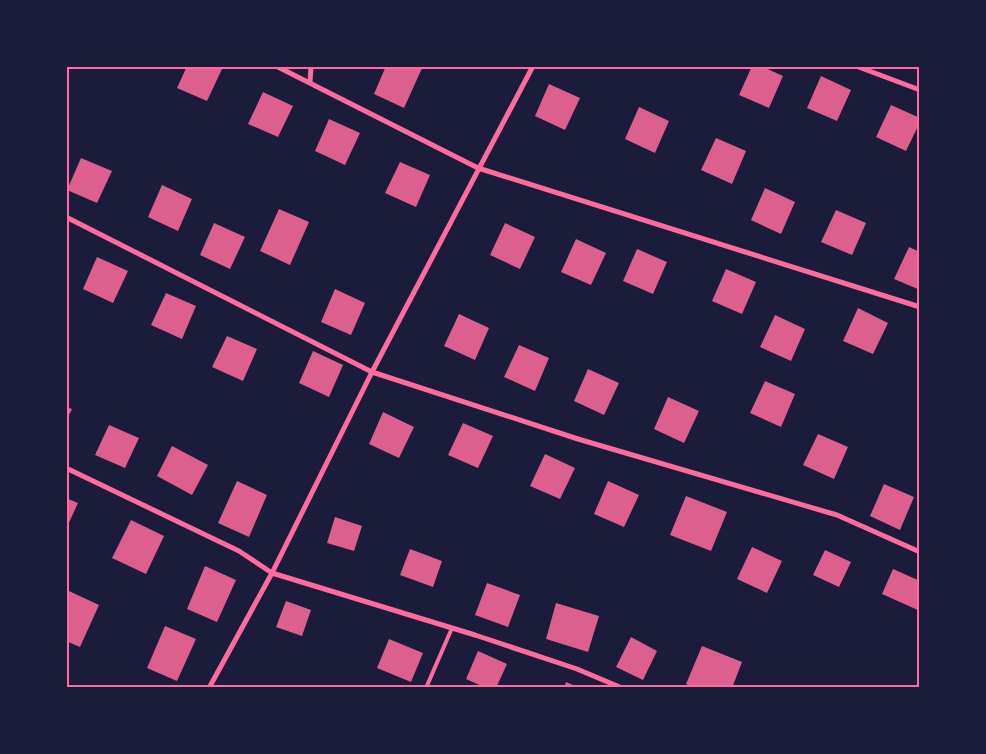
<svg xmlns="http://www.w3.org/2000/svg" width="986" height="754" font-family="'PT Sans Narrow',sans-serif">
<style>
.building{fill:#dd5f8e}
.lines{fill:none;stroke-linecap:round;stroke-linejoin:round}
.service{stroke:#ff6b9d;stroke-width:4}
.minor{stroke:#ff6b9d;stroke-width:5}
.neatline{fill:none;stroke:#ff6b9d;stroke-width:2}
</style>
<rect width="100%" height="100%" fill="#1b1b3a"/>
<!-- building -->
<path class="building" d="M 187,66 L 215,66 L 222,69 L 207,101 L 177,88 Z
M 386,66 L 423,66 L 404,108 L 374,94 Z
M 752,66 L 761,66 L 783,76 L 769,108 L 739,95 Z
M 821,76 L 851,90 L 837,121 L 807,108 Z
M 549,84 L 580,98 L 565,130 L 535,116 Z
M 263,92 L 293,106 L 278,137 L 248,124 Z
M 891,105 L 920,118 L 920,122 L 906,151 L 876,137 Z
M 639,107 L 669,121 L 655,153 L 625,139 Z
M 329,119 L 360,133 L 345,165 L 315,151 Z
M 716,138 L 746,151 L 732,184 L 701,170 Z
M 81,158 L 112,171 L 97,203 L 67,190 Z
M 400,162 L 430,175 L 416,207 L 385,193 Z
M 162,185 L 192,199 L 178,231 L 148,217 Z
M 765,188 L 795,202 L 781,234 L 751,220 Z
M 279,209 L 309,222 L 290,265 L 260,251 Z
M 836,210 L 866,223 L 852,255 L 821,242 Z
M 214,223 L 245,237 L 230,269 L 200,255 Z
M 505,223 L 535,237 L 520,269 L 490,255 Z
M 576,239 L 606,253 L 591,285 L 561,272 Z
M 909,247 L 920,252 L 920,290 L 894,279 Z
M 637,249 L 667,262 L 653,294 L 623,281 Z
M 97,257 L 128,271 L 113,303 L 83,289 Z
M 726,269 L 756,282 L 742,314 L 712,301 Z
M 335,289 L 365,303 L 351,335 L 321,322 Z
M 166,293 L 196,306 L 182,339 L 151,325 Z
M 858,308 L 888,323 L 873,354 L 843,341 Z
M 459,314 L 489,328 L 475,360 L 444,346 Z
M 775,315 L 805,329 L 791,361 L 760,347 Z
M 227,336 L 257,349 L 243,381 L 212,367 Z
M 519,345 L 549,358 L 535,391 L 504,377 Z
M 313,351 L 343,365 L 329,397 L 299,383 Z
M 588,369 L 619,383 L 604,415 L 574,401 Z
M 765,381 L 795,394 L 781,427 L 750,413 Z
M 668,397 L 699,411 L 684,443 L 654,429 Z
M 66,407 L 72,409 L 66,421 Z
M 383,412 L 414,427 L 399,458 L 369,444 Z
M 463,423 L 493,436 L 478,468 L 448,455 Z
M 109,425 L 139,438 L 125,468 L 95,455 Z
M 818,434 L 848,447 L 834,479 L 803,465 Z
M 172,446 L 208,465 L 192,495 L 157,476 Z
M 545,454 L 575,468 L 560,499 L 530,486 Z
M 237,481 L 267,495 L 249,537 L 218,523 Z
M 608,481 L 639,495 L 624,527 L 594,514 Z
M 884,484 L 914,497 L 900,530 L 870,516 Z
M 686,496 L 727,512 L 711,551 L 670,535 Z
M 66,498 L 78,503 L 66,529 Z
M 335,517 L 362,526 L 354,551 L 327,543 Z
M 131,520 L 164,536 L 146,574 L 112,558 Z
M 752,547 L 782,561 L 767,593 L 737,579 Z
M 410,549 L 442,561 L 433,587 L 400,575 Z
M 825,550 L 851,562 L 839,587 L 813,575 Z
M 205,566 L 236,580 L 217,622 L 187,609 Z
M 893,569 L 920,581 L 920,611 L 882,594 Z
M 487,583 L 520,595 L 508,627 L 475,615 Z
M 69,591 L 99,605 L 80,647 L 66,641 L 66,596 Z
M 286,601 L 311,610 L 302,636 L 276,627 Z
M 556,603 L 599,616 L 588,652 L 546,639 Z
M 165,626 L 196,639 L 177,681 L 147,668 Z
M 631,637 L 657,651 L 643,680 L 616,667 Z
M 389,639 L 423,653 L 411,682 L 377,668 Z
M 702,646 L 742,662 L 732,688 L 695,688 L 686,684 Z
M 478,651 L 507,664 L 496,688 L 486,688 L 466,679 Z
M 566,682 L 580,688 L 564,688 Z"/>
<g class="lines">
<!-- service -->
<path class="service" d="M 426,688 L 452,628"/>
<!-- minor -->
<path class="minor" d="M 276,66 L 478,168 L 920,307
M 856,66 L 920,90
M 310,83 L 311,66
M 66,217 L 372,372 L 578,439 L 837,515 L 920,552
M 66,468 L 239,551 L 272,573 L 475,635 L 577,669 L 622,688
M 209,688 L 272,573 L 372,372 L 533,66"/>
</g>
<!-- border -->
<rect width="986" height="754" fill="none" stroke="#1b1b3a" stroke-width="135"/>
<rect x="68" y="68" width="850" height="618" class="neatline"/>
</svg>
